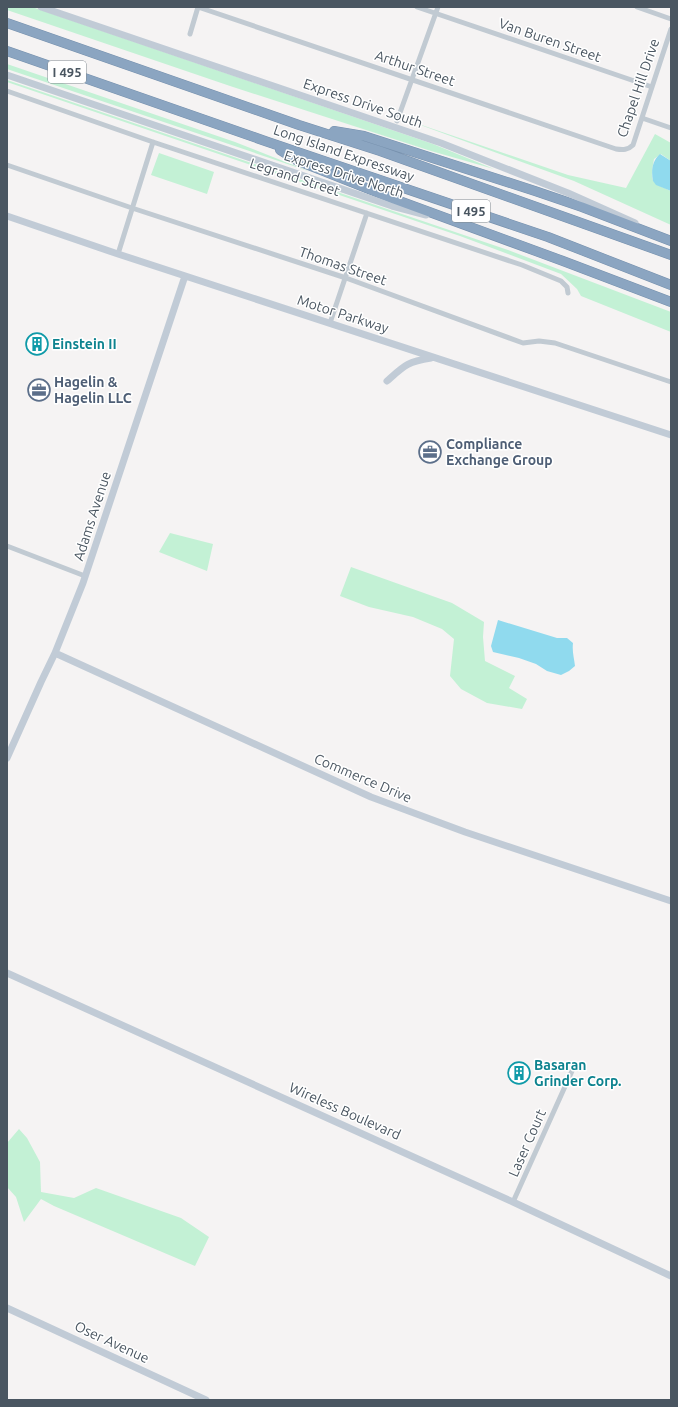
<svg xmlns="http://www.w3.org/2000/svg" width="678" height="1407" font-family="Ubuntu,sans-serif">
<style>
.green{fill:#c3f1d5}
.water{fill:#90daee}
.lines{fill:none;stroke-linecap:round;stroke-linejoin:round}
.highway-casing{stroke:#7690ad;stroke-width:10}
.street{stroke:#c1cad2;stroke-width:5}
.secondary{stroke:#c1cbd6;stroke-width:7}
.highway{stroke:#8ba5c1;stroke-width:9}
.labels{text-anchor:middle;stroke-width:3;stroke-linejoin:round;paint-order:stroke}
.shield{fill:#fff;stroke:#808990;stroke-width:1}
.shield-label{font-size:13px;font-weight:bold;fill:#4a5661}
.street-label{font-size:14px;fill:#4a5661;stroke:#fff}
.culture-label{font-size:14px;font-weight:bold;fill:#0d838f;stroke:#fff;text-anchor:start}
.service-label{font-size:14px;font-weight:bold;fill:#4e5e75;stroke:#fff;text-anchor:start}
</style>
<rect width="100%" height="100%" fill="#f5f3f3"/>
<!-- green -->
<path class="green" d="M 7,7 L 32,7 L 433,144 L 494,169 L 431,151 L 230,86 L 7,10 Z
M 7,64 L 235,142 L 311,172 L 7,69 Z
M 7,80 L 508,250 L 671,312 L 671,332 L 581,296 L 577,289 L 561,274 L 460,236 L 7,82 Z
M 404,119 L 568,175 L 626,188 L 655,134 L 671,143 L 671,161 L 661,154 L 654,159 C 650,182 650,182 671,191 L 671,225 L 574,181 Z
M 159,153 L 214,172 L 207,194 L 151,175 Z
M 170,533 L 213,544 L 207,571 L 159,552 Z
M 351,567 L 452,603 L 484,622 L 483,637 L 485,661 L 515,676 L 509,688 L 527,699 L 522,709 L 487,703 L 461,689 L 450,676 L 454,639 L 442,629 L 413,617 L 369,607 L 340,596 Z
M 19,1129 L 27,1138 L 40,1162 L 41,1192 L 74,1198 L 96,1188 L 181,1218 L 209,1237 L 195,1266 L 54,1206 L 41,1199 L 24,1222 L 16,1197 L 7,1187 L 7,1143 Z"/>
<!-- water -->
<path class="water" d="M 660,154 L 671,161 L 671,191 L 656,185 L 653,181 C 651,171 652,161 660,154 Z
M 498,620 L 557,638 L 567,638 L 573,643 C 572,652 574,657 575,666 L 569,671 L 561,675 L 547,671 L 536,664 L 519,658 L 493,652 L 491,646 Z"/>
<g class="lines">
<!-- highway casing -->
<g class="highway-casing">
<path id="highway" d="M 7,23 L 299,125 L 380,151 L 671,255
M 7,51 L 268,142 L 548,237 L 671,285
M 334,131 L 364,136 L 535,191 L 582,207 L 671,241
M 280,150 L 296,160 L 394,199 L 563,261 L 671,302"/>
</g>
<!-- street -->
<path class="street" d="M 417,7 L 652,87
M 637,7 L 671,19
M 190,34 L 198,7 L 616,149 C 623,150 628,150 633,145 L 671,29
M 7,91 L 153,142 L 522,265 L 561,281 L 567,287 L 568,293
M 642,118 L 671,128
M 397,121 L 438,7
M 7,165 L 132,208 L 346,278 L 523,343 L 539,341 L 555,343 L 671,382
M 118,254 L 153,142
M 330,323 L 367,213
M 7,546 L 85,576
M 513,1202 L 572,1071"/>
<!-- secondary -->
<path class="secondary" d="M 41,7 L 441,143 L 568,193 L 635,223
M 7,75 L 392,206 L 426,215
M 7,216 L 118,254 L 671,435
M 387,381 C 405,365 407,362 431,358
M 55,653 L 371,797 L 465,832 L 671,901
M 7,758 L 41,682 L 55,653 L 83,583 L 185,276
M 7,973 L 513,1202 L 671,1276
M 7,1308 L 206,1400"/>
<!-- highway -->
<use href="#highway" class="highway"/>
</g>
<!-- icons -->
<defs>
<g id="building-ring" transform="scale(1.15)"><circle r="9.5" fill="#fff" stroke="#0f9aa8" stroke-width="1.5"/><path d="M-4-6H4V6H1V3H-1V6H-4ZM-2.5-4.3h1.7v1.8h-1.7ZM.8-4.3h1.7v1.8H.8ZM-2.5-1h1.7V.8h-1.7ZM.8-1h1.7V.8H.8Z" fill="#0f9aa8"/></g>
<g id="office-ring" transform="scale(1.15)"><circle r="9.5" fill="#fff" stroke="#5c6f8a" stroke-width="1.5"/><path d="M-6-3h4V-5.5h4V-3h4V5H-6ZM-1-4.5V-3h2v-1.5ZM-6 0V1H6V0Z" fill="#5c6f8a"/></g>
</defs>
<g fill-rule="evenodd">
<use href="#building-ring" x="37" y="344"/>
<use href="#office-ring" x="39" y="390"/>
<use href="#office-ring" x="430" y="452"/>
<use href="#building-ring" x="519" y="1073"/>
</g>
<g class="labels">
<!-- shield labels -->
<g class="shield">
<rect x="48" y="61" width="38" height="22" rx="3"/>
<rect x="452" y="200" width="38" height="22" rx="3"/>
</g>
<g class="shield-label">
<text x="67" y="77">I 495</text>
<text x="471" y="216">I 495</text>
</g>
<!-- street labels -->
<g class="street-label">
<text transform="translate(550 40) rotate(19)" y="5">Van Buren Street</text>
<text transform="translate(415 68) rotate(19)" y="5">Arthur Street</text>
<text transform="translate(638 88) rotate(-71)" y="5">Chapel Hill Drive</text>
<text transform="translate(363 103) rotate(19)" y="5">Express Drive South</text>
<text transform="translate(344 153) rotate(19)" y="5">Long Island Expressway</text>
<text transform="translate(344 174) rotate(18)" y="5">Express Drive North</text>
<text transform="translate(295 177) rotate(18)" y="5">Legrand Street</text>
<text transform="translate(343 266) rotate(19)" y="5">Thomas Street</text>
<text transform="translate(343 314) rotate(18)" y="5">Motor Parkway</text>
<text transform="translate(92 516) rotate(-72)" y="5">Adams Avenue</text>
<text transform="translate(363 778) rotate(23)" y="5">Commerce Drive</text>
<text transform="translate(345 1111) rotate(24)" y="5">Wireless Boulevard</text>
<text transform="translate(527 1143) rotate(-66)" y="5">Laser Court</text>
<text transform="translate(112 1342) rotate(25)" y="5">Oser Avenue</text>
</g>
<!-- culture labels -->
<g class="culture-label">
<text x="52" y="349">Einstein II</text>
<text x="534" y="1070">Basaran<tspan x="534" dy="16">Grinder Corp.</tspan></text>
</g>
<!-- service labels -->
<g class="service-label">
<text x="54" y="387">Hagelin &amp;<tspan x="54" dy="16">Hagelin LLC</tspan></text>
<text x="446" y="449">Compliance<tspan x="446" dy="16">Exchange Group</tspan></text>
</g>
</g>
<!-- border -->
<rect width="678" height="1407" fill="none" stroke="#4a5661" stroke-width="16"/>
</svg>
